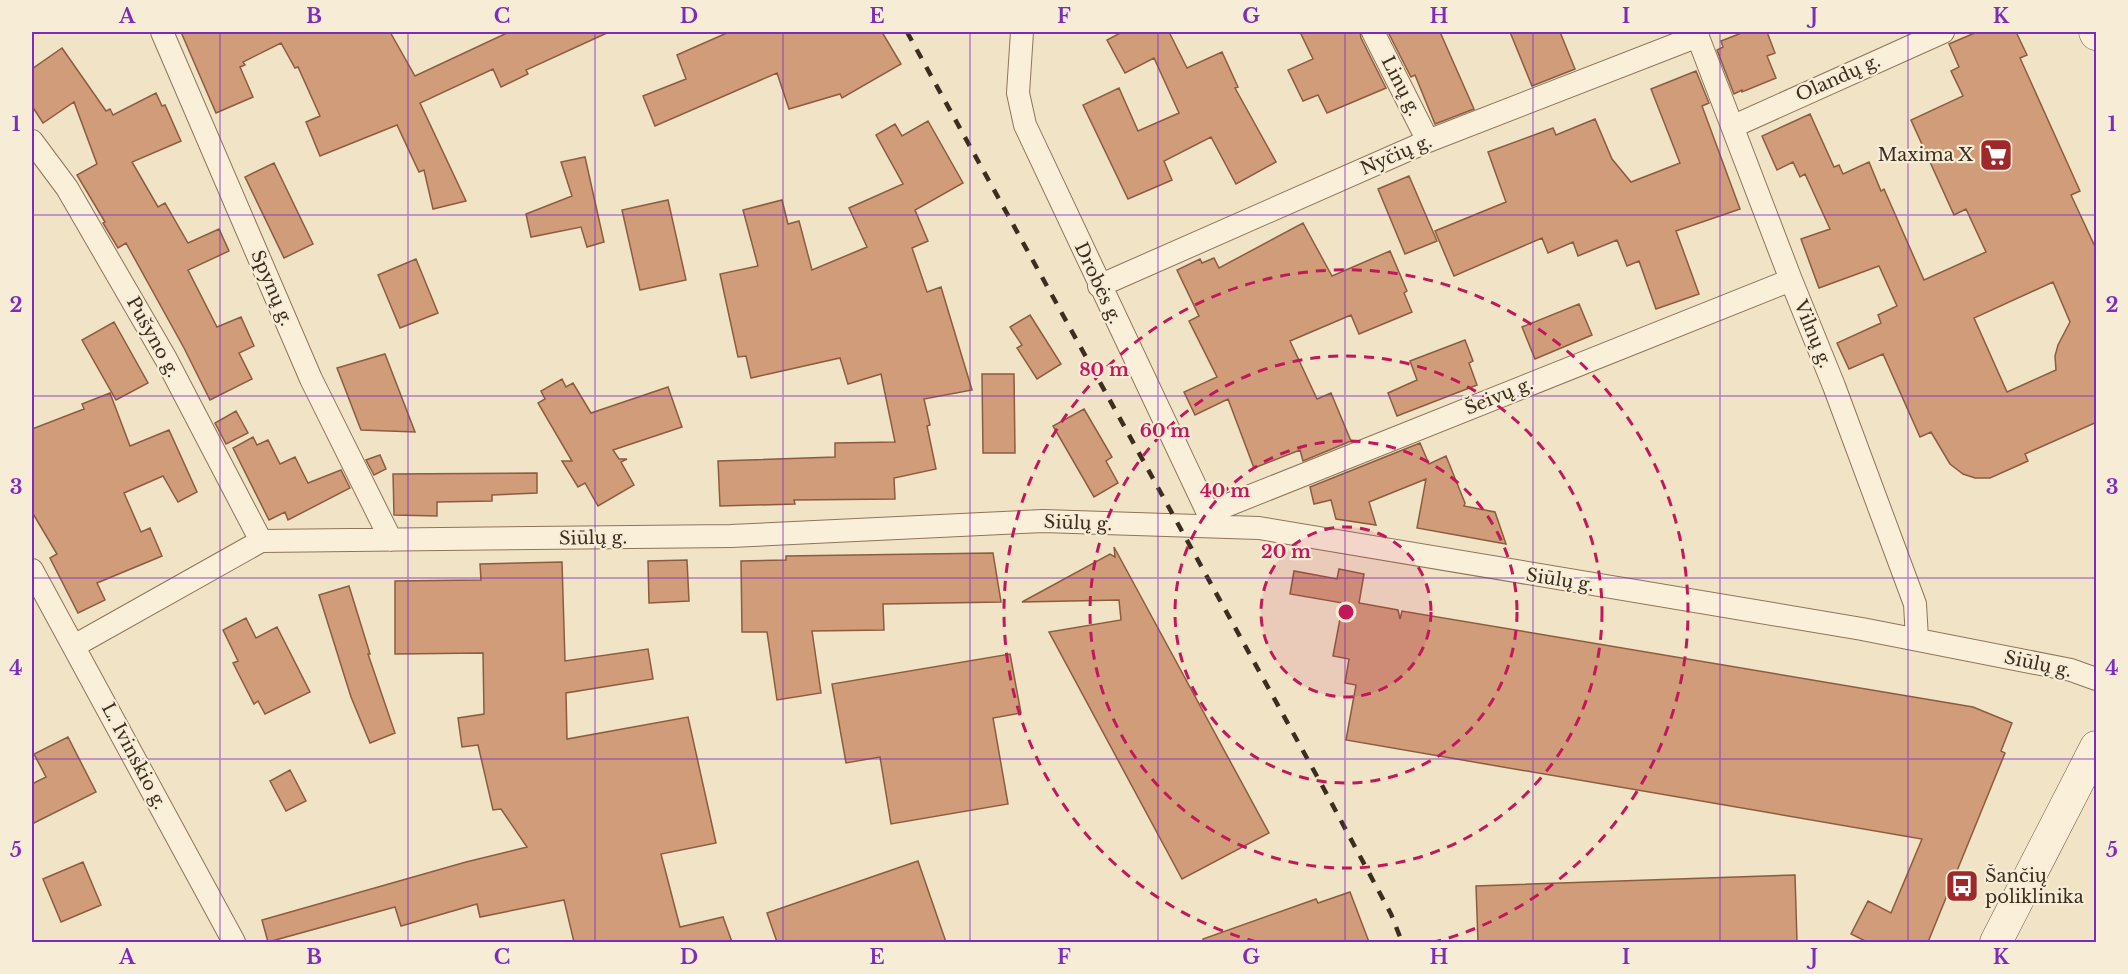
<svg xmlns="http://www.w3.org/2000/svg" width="2128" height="974" font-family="'Libre Baskerville',serif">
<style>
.building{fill:#d09c7a;stroke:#8d5c3f;stroke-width:1.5;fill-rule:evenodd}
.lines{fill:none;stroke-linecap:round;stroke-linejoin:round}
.street-casing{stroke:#8d745b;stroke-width:24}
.secondary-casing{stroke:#6f553e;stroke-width:33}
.street{stroke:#faf0da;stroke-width:22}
.secondary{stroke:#faf0da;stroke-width:32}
.rail{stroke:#3c2d1f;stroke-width:4.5;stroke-dasharray:10 10;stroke-linecap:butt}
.grid{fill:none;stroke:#7b2cbf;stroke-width:1.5;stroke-opacity:0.55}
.ring{fill:none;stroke:#c2185b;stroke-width:3;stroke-dasharray:10 8}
.labels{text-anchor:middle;stroke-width:4.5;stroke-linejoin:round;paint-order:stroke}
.street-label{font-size:18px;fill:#3c2d1f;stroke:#f7edd6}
.poi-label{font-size:18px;fill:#3c2d1f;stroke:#f7edd6;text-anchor:end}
.centre{fill:#c2185b;stroke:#f7edd6;stroke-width:3}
.ring-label{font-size:18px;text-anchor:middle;font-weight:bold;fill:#c2185b;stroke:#f7edd6;stroke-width:4.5;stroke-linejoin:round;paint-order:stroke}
.neatline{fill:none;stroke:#7b2cbf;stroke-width:2}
.grid-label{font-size:20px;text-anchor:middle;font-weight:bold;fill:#7b2cbf}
</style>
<rect width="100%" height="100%" fill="#f0e3c6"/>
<!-- building -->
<path class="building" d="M 181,32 L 390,32 L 415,76 L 509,32 L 609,32 L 526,70 L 528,74 L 501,87 L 493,69 L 420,103 L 466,201 L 433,209 L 424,170 L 419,172 L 397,125 L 320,156 L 306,122 L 320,116 L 298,67 L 295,68 L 281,43 L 243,62 L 245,65 L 240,67 L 253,97 L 216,113 Z
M 729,32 L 882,32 L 901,64 L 842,98 L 840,94 L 789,109 L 777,73 L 655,126 L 643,96 L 686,79 L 677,55 Z
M 1122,32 L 1169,32 L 1187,68 L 1222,52 L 1238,87 L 1235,88 L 1276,162 L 1236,184 L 1211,137 L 1164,161 L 1172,180 L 1128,199 L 1083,105 L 1119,88 L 1138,131 L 1179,113 L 1154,58 L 1125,73 L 1107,40 Z
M 1300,32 L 1360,32 L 1361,38 L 1386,88 L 1327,113 L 1318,95 L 1303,101 L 1288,70 L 1313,59 Z
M 1388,32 L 1440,32 L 1474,109 L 1435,124 L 1415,75 L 1411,77 Z
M 1510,32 L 1560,32 L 1575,69 L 1532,86 Z
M 1744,32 L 1767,32 L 1775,53 L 1767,56 L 1776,78 L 1742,92 L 1742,90 L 1734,94 L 1717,50 L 1723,47 L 1721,41 Z
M 1977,32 L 2016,32 L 2027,55 L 2020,58 L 2080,191 L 2071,195 L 2097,251 L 2097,422 L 2025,454 L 2028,461 L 1990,478 L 1975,478 L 1963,474 L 1950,464 L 1931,432 L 1920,437 L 1883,354 L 1849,369 L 1837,343 L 1881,323 L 1878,315 L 1897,306 L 1879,266 L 1819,288 L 1801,239 L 1830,229 L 1805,174 L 1800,177 L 1793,162 L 1777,170 L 1762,136 L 1810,114 L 1834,167 L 1839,165 L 1843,174 L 1869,162 L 1881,191 L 1884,189 L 1924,280 L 1986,252 L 1966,209 L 1954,215 L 1911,120 L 1963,96 L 1951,71 L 1959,67 L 1949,44 ZM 2053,282 L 2070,322 L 2058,345 L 2055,356 L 2056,370 L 2007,392 L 1974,318 Z
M 62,48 L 106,111 L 110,109 L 113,115 L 156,93 L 162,106 L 165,105 L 181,141 L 132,162 L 158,207 L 165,203 L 188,243 L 219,229 L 229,251 L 188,270 L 217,327 L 241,317 L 254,346 L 239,353 L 252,379 L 210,400 L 184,348 L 126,243 L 118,248 L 103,223 L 105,222 L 77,175 L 97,164 L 74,102 L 43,123 L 32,106 L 32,69 Z
M 1696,71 L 1709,103 L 1702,106 L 1740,209 L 1676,231 L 1699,294 L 1656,309 L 1639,261 L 1627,266 L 1617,240 L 1578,256 L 1573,242 L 1548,253 L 1542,238 L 1454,276 L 1435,231 L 1506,202 L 1488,152 L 1553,128 L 1556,135 L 1595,119 L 1612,159 L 1631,182 L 1680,163 L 1651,89 Z
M 928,121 L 963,183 L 915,210 L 928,241 L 912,248 L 927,292 L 941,287 L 972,390 L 924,399 L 930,425 L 927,426 L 936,469 L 894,478 L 895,499 L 794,500 L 795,504 L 720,506 L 718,461 L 835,457 L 835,443 L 895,442 L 881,374 L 848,384 L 840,358 L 751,378 L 746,356 L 738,357 L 720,274 L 758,266 L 743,210 L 782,200 L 788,224 L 799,221 L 812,270 L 867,247 L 849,208 L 903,184 L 876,135 L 895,124 L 902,136 Z
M 585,157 L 604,242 L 587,247 L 581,227 L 531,237 L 526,214 L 572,196 L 561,162 Z
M 274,163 L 313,244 L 284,258 L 245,177 Z
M 1409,176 L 1437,241 L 1405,254 L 1378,189 Z
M 668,200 L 686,280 L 640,290 L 622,210 Z
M 1303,223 L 1332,276 L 1390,251 L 1407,291 L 1404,293 L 1412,312 L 1359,334 L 1351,315 L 1290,341 L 1317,399 L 1331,393 L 1351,441 L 1303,461 L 1300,450 L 1254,468 L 1228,399 L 1195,415 L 1184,392 L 1217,377 L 1189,321 L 1199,316 L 1177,270 L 1200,259 L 1202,263 L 1214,258 L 1219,268 Z
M 416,259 L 438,313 L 400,328 L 378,275 Z
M 1579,304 L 1592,335 L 1535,359 L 1522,327 Z
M 1030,315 L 1061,364 L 1037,379 L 1017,348 L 1022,345 L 1010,327 Z
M 114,322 L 148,383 L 116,400 L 82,340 Z
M 1465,340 L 1473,361 L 1469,363 L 1477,385 L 1397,416 L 1388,393 L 1417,380 L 1410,361 Z
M 385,354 L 415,432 L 361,430 L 337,368 Z
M 982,374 L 1014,374 L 1015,453 L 983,453 Z
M 562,379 L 566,387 L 573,383 L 591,413 L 668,387 L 682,427 L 613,450 L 619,459 L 627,459 L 621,462 L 634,485 L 598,506 L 585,483 L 578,487 L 562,461 L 572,461 L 538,403 L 545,399 L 541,391 Z
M 110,393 L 130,446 L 169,430 L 197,492 L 178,502 L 163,476 L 124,493 L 141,532 L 150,528 L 162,556 L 97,583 L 105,600 L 78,613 L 50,558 L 57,554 L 32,512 L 32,429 L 84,409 L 82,404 Z
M 1084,409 L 1112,457 L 1106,461 L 1118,483 L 1094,497 L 1053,426 Z
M 236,411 L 248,433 L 226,444 L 215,423 Z
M 253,437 L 257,445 L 268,440 L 280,464 L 295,457 L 308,483 L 341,470 L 350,488 L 288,520 L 285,512 L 269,520 L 233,448 Z
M 1420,443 L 1429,464 L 1446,456 L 1465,503 L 1464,506 L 1495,512 L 1506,544 L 1417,528 L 1426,479 L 1369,502 L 1376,525 L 1336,519 L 1331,500 L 1314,504 L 1310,487 Z
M 380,455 L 386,469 L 374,475 L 366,460 Z
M 537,473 L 537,493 L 492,495 L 492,501 L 437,502 L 437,516 L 394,515 L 393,474 Z
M 1114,547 L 1269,833 L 1182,879 L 1049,632 L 1121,620 L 1119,600 L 1022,602 L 1110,554 L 1115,557 Z
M 993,553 L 1001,602 L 883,604 L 884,630 L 812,631 L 821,693 L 777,700 L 767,632 L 742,632 L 741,561 L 786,560 L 786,556 Z
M 687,560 L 689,601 L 649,603 L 648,561 Z
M 562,562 L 565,661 L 648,649 L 653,679 L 566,693 L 567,739 L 688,717 L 716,843 L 661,854 L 680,927 L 723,917 L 732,942 L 574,942 L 564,900 L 480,917 L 477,904 L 401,926 L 395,907 L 268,942 L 262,920 L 466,862 L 527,847 L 501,809 L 493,810 L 478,745 L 462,747 L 458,718 L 484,714 L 483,653 L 395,654 L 395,581 L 481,580 L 480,564 Z
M 1339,569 L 1364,574 L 1359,603 L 1398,610 L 1400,619 L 1402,611 L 1973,707 L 2012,723 L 2001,751 L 2005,753 L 1928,942 L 1867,942 L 1851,934 L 1868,901 L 1891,913 L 1922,839 L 1346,740 L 1356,685 L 1345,683 L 1349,659 L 1333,656 L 1343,603 L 1290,594 L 1294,571 L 1337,579 Z
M 349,586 L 370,654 L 368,654 L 395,733 L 370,743 L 351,697 L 319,595 Z
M 246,618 L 256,638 L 277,627 L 310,692 L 265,714 L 258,701 L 254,704 L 233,663 L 238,661 L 223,630 Z
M 1010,654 L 1021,713 L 993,718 L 1008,804 L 891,824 L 880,757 L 846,763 L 832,684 Z
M 68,737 L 96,792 L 32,824 L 32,784 L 46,777 L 34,754 Z
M 290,770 L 306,801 L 286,811 L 270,781 Z
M 918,861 L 946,942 L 777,942 L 767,913 Z
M 83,862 L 101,905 L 61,922 L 43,879 Z
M 1795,875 L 1797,942 L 1478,942 L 1476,886 Z
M 1350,892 L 1369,942 L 1203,942 L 1203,939 L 1316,899 L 1318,903 Z"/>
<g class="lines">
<!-- street casing -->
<g class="street-casing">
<path id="street" d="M 162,32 L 311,379 L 391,540
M 1022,32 L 1018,93 L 1025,125 L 1208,513 L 1206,526
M 1373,32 L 1428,141
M 1696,32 L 1791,280 L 1834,386 L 1915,604 L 1917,639
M 1734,126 L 1943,32
M 32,141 L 67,188 L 166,359 L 261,541
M 1099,286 L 1428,141 L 1698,36
M 1208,513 L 1791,280
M 32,570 L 234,942
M 74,646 L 261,541 L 731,536 L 1043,521 L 1259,528 L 1862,629 L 2071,670 L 2096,679"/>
</g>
<!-- secondary casing -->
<g class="secondary-casing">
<path id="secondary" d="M 2095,32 L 2096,34
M 1996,942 L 2096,747"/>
</g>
<!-- street -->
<use href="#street" class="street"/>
<!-- secondary -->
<use href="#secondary" class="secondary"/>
<!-- rail -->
<path class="rail" d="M 907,32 L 1324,789 L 1391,914 L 1402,942"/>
</g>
<!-- grid -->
<path class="grid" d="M 220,32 L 220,942M 408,32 L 408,942M 595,32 L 595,942M 783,32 L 783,942M 970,32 L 970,942M 1158,32 L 1158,942M 1345,32 L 1345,942M 1533,32 L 1533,942M 1720,32 L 1720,942M 1908,32 L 1908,942M 32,215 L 2096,215M 32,396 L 2096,396M 32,578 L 2096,578M 32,759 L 2096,759"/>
<!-- distance rings -->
<circle cx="1346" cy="612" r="85" fill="#c2185b" fill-opacity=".12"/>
<g class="ring">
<circle cx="1346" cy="612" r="85"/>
<circle cx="1346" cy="612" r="171"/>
<circle cx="1346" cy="612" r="256"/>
<path d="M1257 942A342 342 0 1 1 1435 942"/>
</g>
<!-- icons -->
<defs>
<g id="supermarket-square" transform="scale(1.725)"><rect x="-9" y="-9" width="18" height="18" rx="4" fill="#9f282b" stroke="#f7edd6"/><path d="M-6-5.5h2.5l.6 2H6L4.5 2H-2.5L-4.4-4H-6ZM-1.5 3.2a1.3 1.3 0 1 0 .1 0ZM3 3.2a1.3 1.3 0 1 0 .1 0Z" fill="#fff"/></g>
<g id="bus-square" transform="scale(1.725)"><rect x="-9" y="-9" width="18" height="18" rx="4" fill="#9f282b" stroke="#f7edd6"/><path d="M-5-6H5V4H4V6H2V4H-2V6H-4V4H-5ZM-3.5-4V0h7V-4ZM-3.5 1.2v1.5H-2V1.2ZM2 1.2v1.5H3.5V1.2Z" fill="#fff"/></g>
</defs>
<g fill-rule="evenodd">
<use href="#supermarket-square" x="1996" y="155"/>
<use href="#bus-square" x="1962" y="886"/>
</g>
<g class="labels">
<!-- street labels -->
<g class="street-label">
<text transform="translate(1838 78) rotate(-24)" y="6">Olandų g.</text>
<text transform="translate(1401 86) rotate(63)" y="6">Linų g.</text>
<text transform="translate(1396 155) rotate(-23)" y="6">Nyčių g.</text>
<text transform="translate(1098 283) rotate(65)" y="6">Drobės g.</text>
<text transform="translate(272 288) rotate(67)" y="6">Spynų g.</text>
<text transform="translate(1813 334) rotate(68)" y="6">Vilnų g.</text>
<text transform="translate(153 337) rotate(61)" y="6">Pušyno g.</text>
<text transform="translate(1499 396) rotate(-22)" y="6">Šeivų g.</text>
<text transform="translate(1078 523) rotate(2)" y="6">Siūlų g.</text>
<text transform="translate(593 538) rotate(-1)" y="6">Siūlų g.</text>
<text transform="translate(1560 580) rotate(9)" y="6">Siūlų g.</text>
<text transform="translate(2038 664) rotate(12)" y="6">Siūlų g.</text>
<text transform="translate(134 756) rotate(62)" y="6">L. Ivinskio g.</text>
</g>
<!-- poi labels -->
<g class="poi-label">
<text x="1973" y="161">Maxima X</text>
<text x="1985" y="882" text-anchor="start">Šančių<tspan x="1985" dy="21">poliklinika</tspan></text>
</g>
</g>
<circle cx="1346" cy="612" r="9" class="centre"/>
<g class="ring-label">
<text x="1104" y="376">80 m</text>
<text x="1165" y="437">60 m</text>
<text x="1225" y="497">40 m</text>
<text x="1286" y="558">20 m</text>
</g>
<!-- border -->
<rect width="2128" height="974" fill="none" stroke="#f7edd6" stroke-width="66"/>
<rect x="33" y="33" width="2062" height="908" class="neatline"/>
<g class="grid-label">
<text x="127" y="23">A</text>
<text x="314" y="23">B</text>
<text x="502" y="23">C</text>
<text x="689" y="23">D</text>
<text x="877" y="23">E</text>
<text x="1064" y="23">F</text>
<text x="1251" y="23">G</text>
<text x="1439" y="23">H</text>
<text x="1626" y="23">I</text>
<text x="1814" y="23">J</text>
<text x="2001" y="23">K</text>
<text x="16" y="131">1</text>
<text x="2112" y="131">1</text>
<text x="16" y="312">2</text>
<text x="2112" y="312">2</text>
<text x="16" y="494">3</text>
<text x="2112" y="494">3</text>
<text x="16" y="675">4</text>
<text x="2112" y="675">4</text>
<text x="16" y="857">5</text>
<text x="2112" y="857">5</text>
<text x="127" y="964">A</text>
<text x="314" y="964">B</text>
<text x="502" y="964">C</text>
<text x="689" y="964">D</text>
<text x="877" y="964">E</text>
<text x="1064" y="964">F</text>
<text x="1251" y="964">G</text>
<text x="1439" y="964">H</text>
<text x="1626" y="964">I</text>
<text x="1814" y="964">J</text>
<text x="2001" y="964">K</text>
</g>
</svg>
